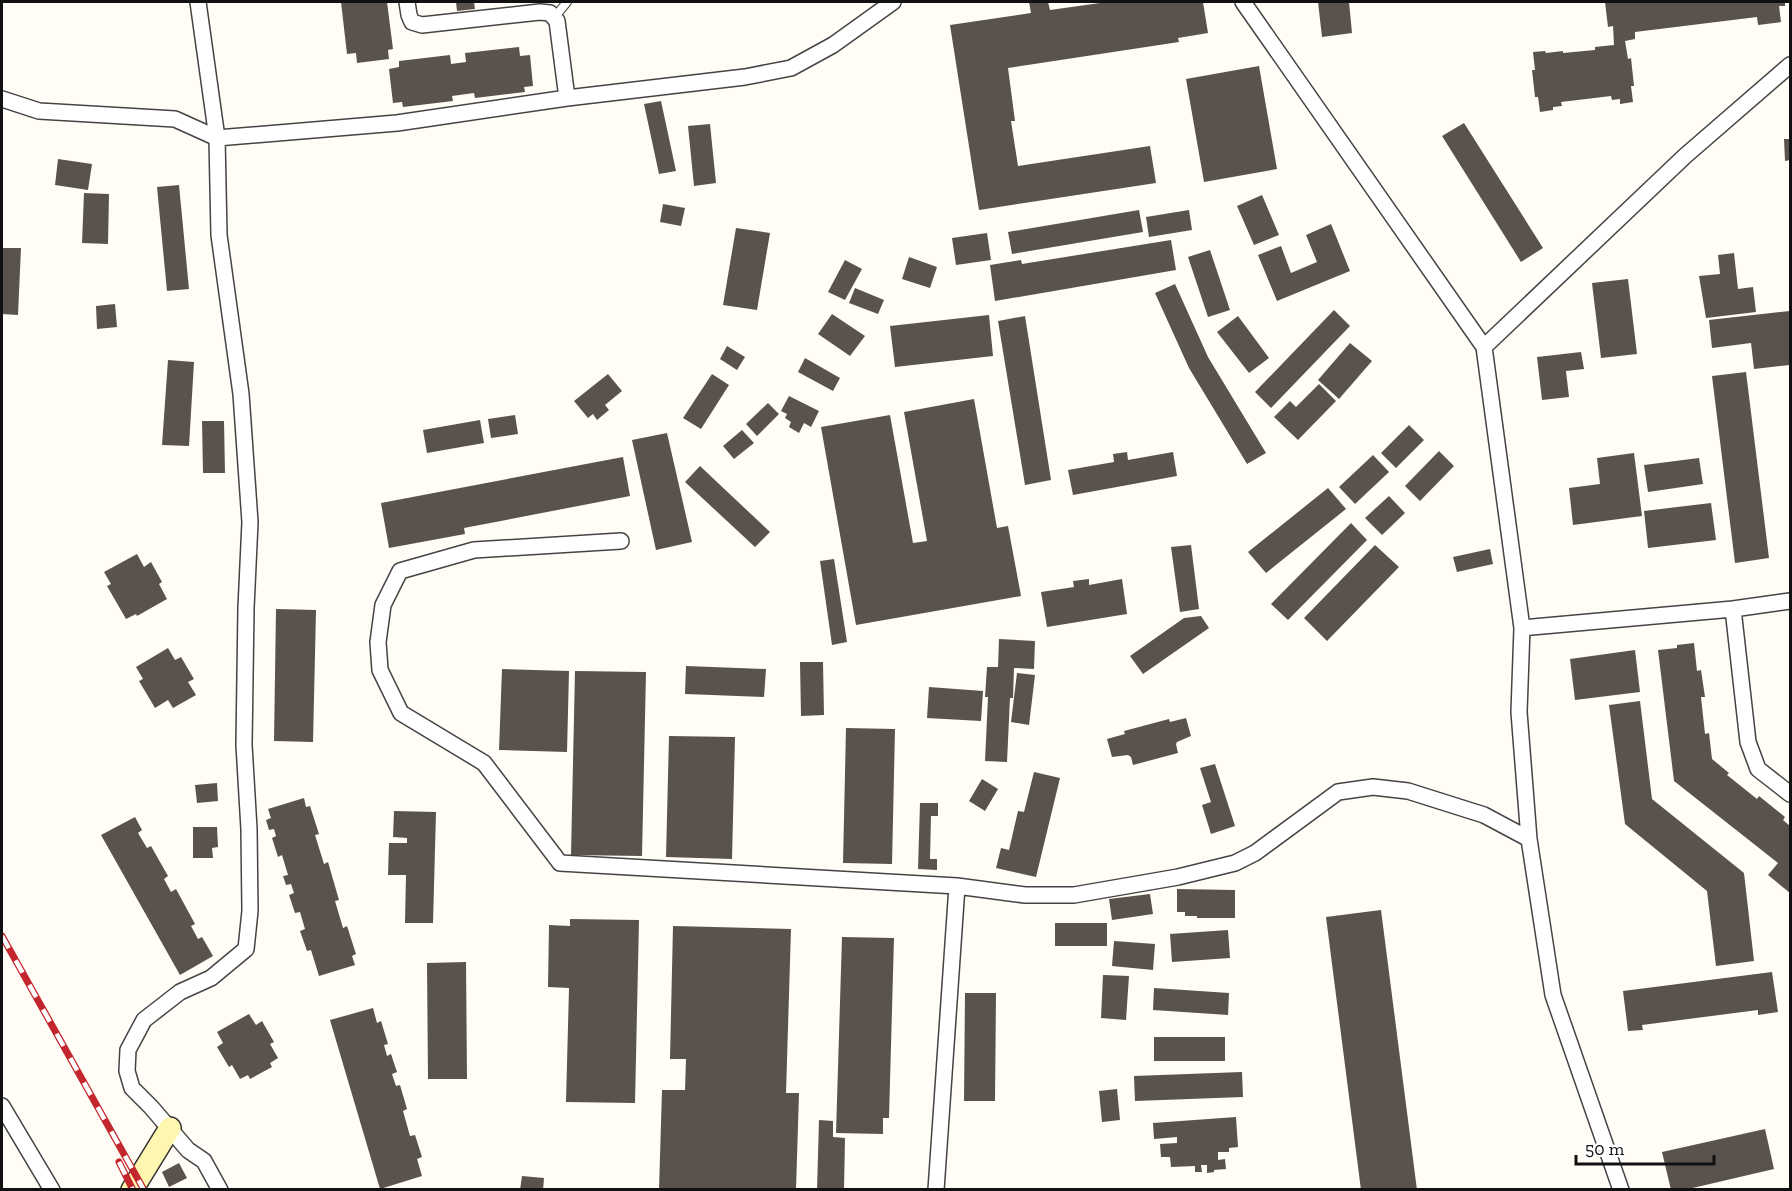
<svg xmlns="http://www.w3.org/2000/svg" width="1792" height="1191" font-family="'Zilla Slab',serif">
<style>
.building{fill:#5a524d}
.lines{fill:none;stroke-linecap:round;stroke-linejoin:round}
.lane-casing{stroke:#444;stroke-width:10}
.street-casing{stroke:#444;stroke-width:18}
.secondary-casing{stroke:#333;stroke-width:24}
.lane{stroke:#fff;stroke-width:8}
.street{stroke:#fff;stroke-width:15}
.secondary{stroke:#fff6b0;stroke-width:21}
.rail-casing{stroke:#c4262e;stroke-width:7}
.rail{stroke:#fff;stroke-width:4.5;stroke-dasharray:14;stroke-linecap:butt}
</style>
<rect width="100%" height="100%" fill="#fffdf5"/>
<!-- building -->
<path class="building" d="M 341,2 L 387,2 L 393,49 L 388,50 L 389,59 L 357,63 L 356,53 L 347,54 Z
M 456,2 L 474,2 L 475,9 L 457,11 Z
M 1029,2 L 1048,2 L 1050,10 L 1107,2 L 1203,2 L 1208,33 L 1178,38 L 1179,42 L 1008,68 L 1015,121 L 1011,121 L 1018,166 L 1150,146 L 1156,183 L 979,210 L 950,25 L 1031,13 Z
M 1318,2 L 1349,2 L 1352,33 L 1322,37 Z
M 1605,2 L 1785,2 L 1785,6 L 1779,6 L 1781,22 L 1758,25 L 1757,17 L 1635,32 L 1635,39 L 1625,41 L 1628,59 L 1631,58 L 1634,86 L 1631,86 L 1633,102 L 1620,104 L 1620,99 L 1612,100 L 1611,96 L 1561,102 L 1562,106 L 1553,107 L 1553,110 L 1540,112 L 1538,97 L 1535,97 L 1532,70 L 1535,70 L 1533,52 L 1545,51 L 1546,53 L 1563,51 L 1563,53 L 1595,50 L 1595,47 L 1614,45 L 1613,26 L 1608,27 Z
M 519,47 L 520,56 L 530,55 L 533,86 L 524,87 L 525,92 L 475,98 L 474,93 L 452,96 L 453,101 L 403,107 L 402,102 L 393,103 L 389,69 L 399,67 L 399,61 L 450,55 L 451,64 L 466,62 L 465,53 Z
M 1259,66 L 1277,169 L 1204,182 L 1186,79 Z
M 661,101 L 676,171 L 659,174 L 644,104 Z
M 1464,123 L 1543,248 L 1521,262 L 1442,136 Z
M 710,124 L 716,183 L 694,186 L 688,126 Z
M 1784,139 L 1790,139 L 1790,160 L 1785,161 Z
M 58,159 L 92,164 L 88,190 L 55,185 Z
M 179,185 L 189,289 L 167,291 L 157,187 Z
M 84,193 L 109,194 L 108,244 L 82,243 Z
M 1262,195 L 1279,235 L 1254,245 L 1237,206 Z
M 663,204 L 685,208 L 681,226 L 660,222 Z
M 1139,210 L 1143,232 L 1012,254 L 1008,232 Z
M 1189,210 L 1192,230 L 1149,237 L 1146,217 Z
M 1331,224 L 1350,271 L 1277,301 L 1258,255 L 1281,246 L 1291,273 L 1317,262 L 1306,235 Z
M 736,228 L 770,233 L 757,310 L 723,305 Z
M 987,233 L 991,260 L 956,265 L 952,238 Z
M 1171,240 L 1176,270 L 995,301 L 990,265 L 1021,260 L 1022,264 Z
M 2,248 L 21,248 L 18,315 L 2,314 Z
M 1210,250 L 1230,310 L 1208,317 L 1188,257 Z
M 1734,253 L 1738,289 L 1753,287 L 1756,312 L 1706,318 L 1699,276 L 1720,274 L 1718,255 Z
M 909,257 L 937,267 L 930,288 L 902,279 Z
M 845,260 L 862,269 L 845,300 L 828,292 Z
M 1628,279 L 1637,354 L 1601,358 L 1592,283 Z
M 1175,284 L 1208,357 L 1266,453 L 1247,464 L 1189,368 L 1155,293 Z
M 855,288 L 884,300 L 878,314 L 849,303 Z
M 115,304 L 117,327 L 97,329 L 96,306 Z
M 1334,310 L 1350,326 L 1271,408 L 1255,392 Z
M 1790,311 L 1790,365 L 1754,369 L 1751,343 L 1712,348 L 1709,320 Z
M 832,314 L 865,336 L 850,356 L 818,334 Z
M 989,315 L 993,356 L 895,367 L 890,326 Z
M 1025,316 L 1051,480 L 1025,485 L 998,321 Z
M 1238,316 L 1269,358 L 1249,373 L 1217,332 Z
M 1350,343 L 1372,361 L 1339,399 L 1318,380 Z
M 727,346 L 745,357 L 737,370 L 720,359 Z
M 1581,352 L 1584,369 L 1566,371 L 1569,397 L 1542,400 L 1537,357 Z
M 805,358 L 840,378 L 833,391 L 798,372 Z
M 168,360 L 194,362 L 189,446 L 162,445 Z
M 1746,372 L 1769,558 L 1735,563 L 1712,376 Z
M 608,374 L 622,391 L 605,405 L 609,410 L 597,420 L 593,414 L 588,418 L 574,401 Z
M 712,374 L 729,385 L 701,429 L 683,418 Z
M 1319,384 L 1336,401 L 1298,440 L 1274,417 L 1290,401 L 1296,407 Z
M 789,396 L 819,411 L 811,427 L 804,423 L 799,433 L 789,427 L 791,422 L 785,418 L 787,414 L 781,411 Z
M 974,399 L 997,528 L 1008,526 L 1021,596 L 856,625 L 821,427 L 890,415 L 913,543 L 927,541 L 904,412 Z
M 768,403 L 779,414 L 757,436 L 746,424 Z
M 515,415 L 518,434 L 491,438 L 488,419 Z
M 480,420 L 484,443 L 427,453 L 423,430 Z
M 202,421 L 224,421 L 225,473 L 203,473 Z
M 1409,425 L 1424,440 L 1396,468 L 1381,453 Z
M 742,430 L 754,443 L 734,459 L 723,446 Z
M 667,433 L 692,542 L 656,550 L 632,440 Z
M 1439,451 L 1454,466 L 1420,501 L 1405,486 Z
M 1127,452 L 1128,460 L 1173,452 L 1177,476 L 1073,495 L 1068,470 L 1114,462 L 1113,454 Z
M 1634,453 L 1642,516 L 1573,525 L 1569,488 L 1600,484 L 1597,458 Z
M 1373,455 L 1389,472 L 1355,504 L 1339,487 Z
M 623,457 L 630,496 L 464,528 L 465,534 L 389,548 L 381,503 Z
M 1699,458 L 1703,484 L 1648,492 L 1644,465 Z
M 700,466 L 770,532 L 755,547 L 685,482 Z
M 1328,488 L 1346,509 L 1266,573 L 1248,552 Z
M 1389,496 L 1405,513 L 1382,535 L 1365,518 Z
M 1711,503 L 1716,540 L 1648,548 L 1644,511 Z
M 1351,523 L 1367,540 L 1288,620 L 1271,604 Z
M 1191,545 L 1199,609 L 1180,612 L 1171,547 Z
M 1375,545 L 1399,567 L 1327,641 L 1304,618 Z
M 1490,549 L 1493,564 L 1457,572 L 1453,557 Z
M 137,554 L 144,567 L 151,562 L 162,582 L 159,584 L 167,599 L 137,616 L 136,614 L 126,619 L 107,586 L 111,584 L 104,572 Z
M 834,559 L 847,642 L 832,645 L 820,561 Z
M 1089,579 L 1089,585 L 1122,579 L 1127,614 L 1047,627 L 1041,592 L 1074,587 L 1073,581 Z
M 276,609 L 316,610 L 313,742 L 274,741 Z
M 1201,616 L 1209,628 L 1143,674 L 1130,656 L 1184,618 Z
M 999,639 L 1035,641 L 1034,669 L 1014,668 L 1013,698 L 1010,698 L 1007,762 L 985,761 L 988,697 L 985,697 L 987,667 L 998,667 Z
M 1694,643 L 1697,671 L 1701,670 L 1705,697 L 1701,697 L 1705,734 L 1709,733 L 1712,759 L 1729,773 L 1727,775 L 1757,799 L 1759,796 L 1785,817 L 1783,820 L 1790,826 L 1790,893 L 1768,875 L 1778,863 L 1674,781 L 1658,650 L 1677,648 L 1677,645 Z
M 168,648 L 175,660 L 181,657 L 194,679 L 188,682 L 196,695 L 173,708 L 168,700 L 155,708 L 139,681 L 143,679 L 136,667 Z
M 1635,650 L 1640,692 L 1575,700 L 1570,659 Z
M 800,662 L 823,662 L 824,715 L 801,716 Z
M 686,666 L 766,669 L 764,697 L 685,694 Z
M 502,669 L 569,671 L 567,752 L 499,750 Z
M 575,671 L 646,672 L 642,856 L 571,855 Z
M 1017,673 L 1035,675 L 1029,725 L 1011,722 Z
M 929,687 L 983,691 L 981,721 L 927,718 Z
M 1640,701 L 1652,799 L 1744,873 L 1754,961 L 1716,966 L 1707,891 L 1625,824 L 1609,705 Z
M 1186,718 L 1191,736 L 1177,742 L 1176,744 L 1178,753 L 1133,765 L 1131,757 L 1128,755 L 1112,757 L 1107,739 L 1125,734 L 1124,731 L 1169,719 L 1170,722 Z
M 846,728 L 895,729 L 892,864 L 843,863 Z
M 669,736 L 735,737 L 732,859 L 666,857 Z
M 1215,764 L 1235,826 L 1211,834 L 1202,805 L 1211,802 L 1200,768 Z
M 1034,772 L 1060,778 L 1036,877 L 996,868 L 1001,848 L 1009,850 L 1018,811 L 1024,812 Z
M 982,779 L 998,789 L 985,811 L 969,801 Z
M 217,783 L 218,801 L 197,803 L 195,785 Z
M 304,798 L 306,807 L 310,806 L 319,834 L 315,835 L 324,864 L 328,862 L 339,900 L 335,901 L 343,928 L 347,926 L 356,954 L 352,956 L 355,965 L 319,976 L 311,950 L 307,951 L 300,931 L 305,929 L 300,912 L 295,913 L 289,895 L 294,893 L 291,884 L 286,885 L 283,876 L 288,875 L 282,855 L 278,857 L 272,838 L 276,836 L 274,829 L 269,830 L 266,820 L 271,818 L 268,809 Z
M 920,803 L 938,803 L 938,816 L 931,816 L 930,859 L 937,859 L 937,870 L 918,869 Z
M 394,811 L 436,812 L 433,923 L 405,923 L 406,875 L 388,875 L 389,843 L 407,843 L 407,838 L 393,837 Z
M 135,817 L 142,830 L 138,833 L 147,848 L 151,846 L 168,876 L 164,879 L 171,892 L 176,889 L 195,924 L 191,926 L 198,939 L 202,937 L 213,956 L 180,975 L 101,835 Z
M 193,827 L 217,827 L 218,847 L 212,848 L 213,858 L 193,858 Z
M 1177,889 L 1235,890 L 1235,918 L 1197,918 L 1197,916 L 1185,916 L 1185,912 L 1177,912 Z
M 1150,894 L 1153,914 L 1112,920 L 1109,899 Z
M 1381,910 L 1417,1190 L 1361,1190 L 1326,917 Z
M 570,919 L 639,920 L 635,1103 L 566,1102 L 569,988 L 548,987 L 549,925 L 570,926 Z
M 1055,923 L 1107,923 L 1107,946 L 1055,946 Z
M 673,926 L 791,929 L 786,1093 L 799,1093 L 796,1190 L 659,1190 L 662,1090 L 685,1090 L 686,1059 L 670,1059 Z
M 1228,930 L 1230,958 L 1172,962 L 1170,934 Z
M 842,937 L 894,938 L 889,1118 L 883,1118 L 883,1134 L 836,1133 Z
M 1114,941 L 1155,944 L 1153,970 L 1112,966 Z
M 466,962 L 467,1079 L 428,1079 L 427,963 Z
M 1772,972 L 1778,1012 L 1758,1015 L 1758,1010 L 1642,1025 L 1643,1030 L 1628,1031 L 1623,991 Z
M 1103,975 L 1129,976 L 1126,1020 L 1101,1018 Z
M 1154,988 L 1229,993 L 1228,1015 L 1153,1010 Z
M 965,993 L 996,993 L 995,1101 L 964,1101 Z
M 373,1008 L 377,1023 L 381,1021 L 388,1044 L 384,1045 L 387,1056 L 391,1054 L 397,1072 L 392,1074 L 396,1086 L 400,1085 L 407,1109 L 403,1111 L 410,1136 L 415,1135 L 422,1157 L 417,1159 L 422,1176 L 380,1189 L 330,1020 Z
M 249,1014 L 256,1025 L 262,1021 L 274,1042 L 270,1044 L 278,1058 L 270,1063 L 272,1067 L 250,1079 L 248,1075 L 240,1079 L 232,1065 L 229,1067 L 217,1047 L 223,1043 L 217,1032 Z
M 1154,1037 L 1225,1037 L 1225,1061 L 1154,1061 Z
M 1242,1072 L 1243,1097 L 1135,1101 L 1134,1076 Z
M 1117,1089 L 1120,1120 L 1102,1122 L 1099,1091 Z
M 1236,1117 L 1238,1147 L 1229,1148 L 1229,1152 L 1218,1152 L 1218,1160 L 1225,1159 L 1226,1169 L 1214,1170 L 1214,1172 L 1207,1173 L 1207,1165 L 1201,1165 L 1202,1172 L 1195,1172 L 1195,1166 L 1171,1167 L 1170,1157 L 1161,1157 L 1160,1144 L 1177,1143 L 1177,1137 L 1154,1139 L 1153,1123 Z
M 819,1120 L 833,1121 L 833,1137 L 845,1138 L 844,1190 L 817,1190 Z
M 1765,1129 L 1774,1169 L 1684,1190 L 1671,1190 L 1662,1152 Z
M 179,1163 L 187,1178 L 169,1187 L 162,1172 Z
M 522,1176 L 544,1178 L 543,1190 L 520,1190 Z"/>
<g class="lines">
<!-- lane casing -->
<g class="lane-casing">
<path id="lane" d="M 554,18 L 567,2"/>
</g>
<!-- street casing -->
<g class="street-casing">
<path id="street" d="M 198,2 L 217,138 L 219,235 L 241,394 L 250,522 L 246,608 L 244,745 L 249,829 L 250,911 L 246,949 L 211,978 L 180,992 L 144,1020 L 128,1050 L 127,1071 L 132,1088 L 151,1107 L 188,1150 L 204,1161 L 220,1190
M 407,2 L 409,15 L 412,22 L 422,25 L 540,12 L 550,13 L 557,21 L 567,98
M 1243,2 L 1484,347 L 1522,628 L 1519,712 L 1529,839 L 1553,995 L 1621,1190
M 2,99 L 39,111 L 175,119 L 217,138 L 397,123 L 567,98 L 745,77 L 791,68 L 833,45 L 893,2
M 1484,347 L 1685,156 L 1790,65
M 621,541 L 474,550 L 400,571 L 383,605 L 378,642 L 380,670 L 401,713 L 484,763 L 560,863 L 957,886 L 936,1190
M 1733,609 L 1790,601
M 1522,628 L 1733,609 L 1748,742 L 1758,769 L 1790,794
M 957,886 L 1025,895 L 1074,895 L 1178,877 L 1235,863 L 1255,853 L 1338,792 L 1373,787 L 1408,791 L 1484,815 L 1529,839
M 2,1106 L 52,1190"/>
</g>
<!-- secondary casing -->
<g class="secondary-casing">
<path id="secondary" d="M 132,1190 L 170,1128"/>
</g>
<!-- lane -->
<use href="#lane" class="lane"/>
<!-- street -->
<use href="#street" class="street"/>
<!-- secondary -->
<use href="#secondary" class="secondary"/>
<!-- rail casing -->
<g class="rail-casing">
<path id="rail" d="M 2,936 L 144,1190
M 119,1162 L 133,1190"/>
</g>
<!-- rail -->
<use href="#rail" class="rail"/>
</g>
<!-- border -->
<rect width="1792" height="1191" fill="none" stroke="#111111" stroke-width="6"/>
<!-- scale -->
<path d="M1576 1155v9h138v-9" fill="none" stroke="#111111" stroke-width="3"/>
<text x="1585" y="1155" font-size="18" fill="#111111" stroke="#ffffff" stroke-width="4.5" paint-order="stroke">50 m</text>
</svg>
